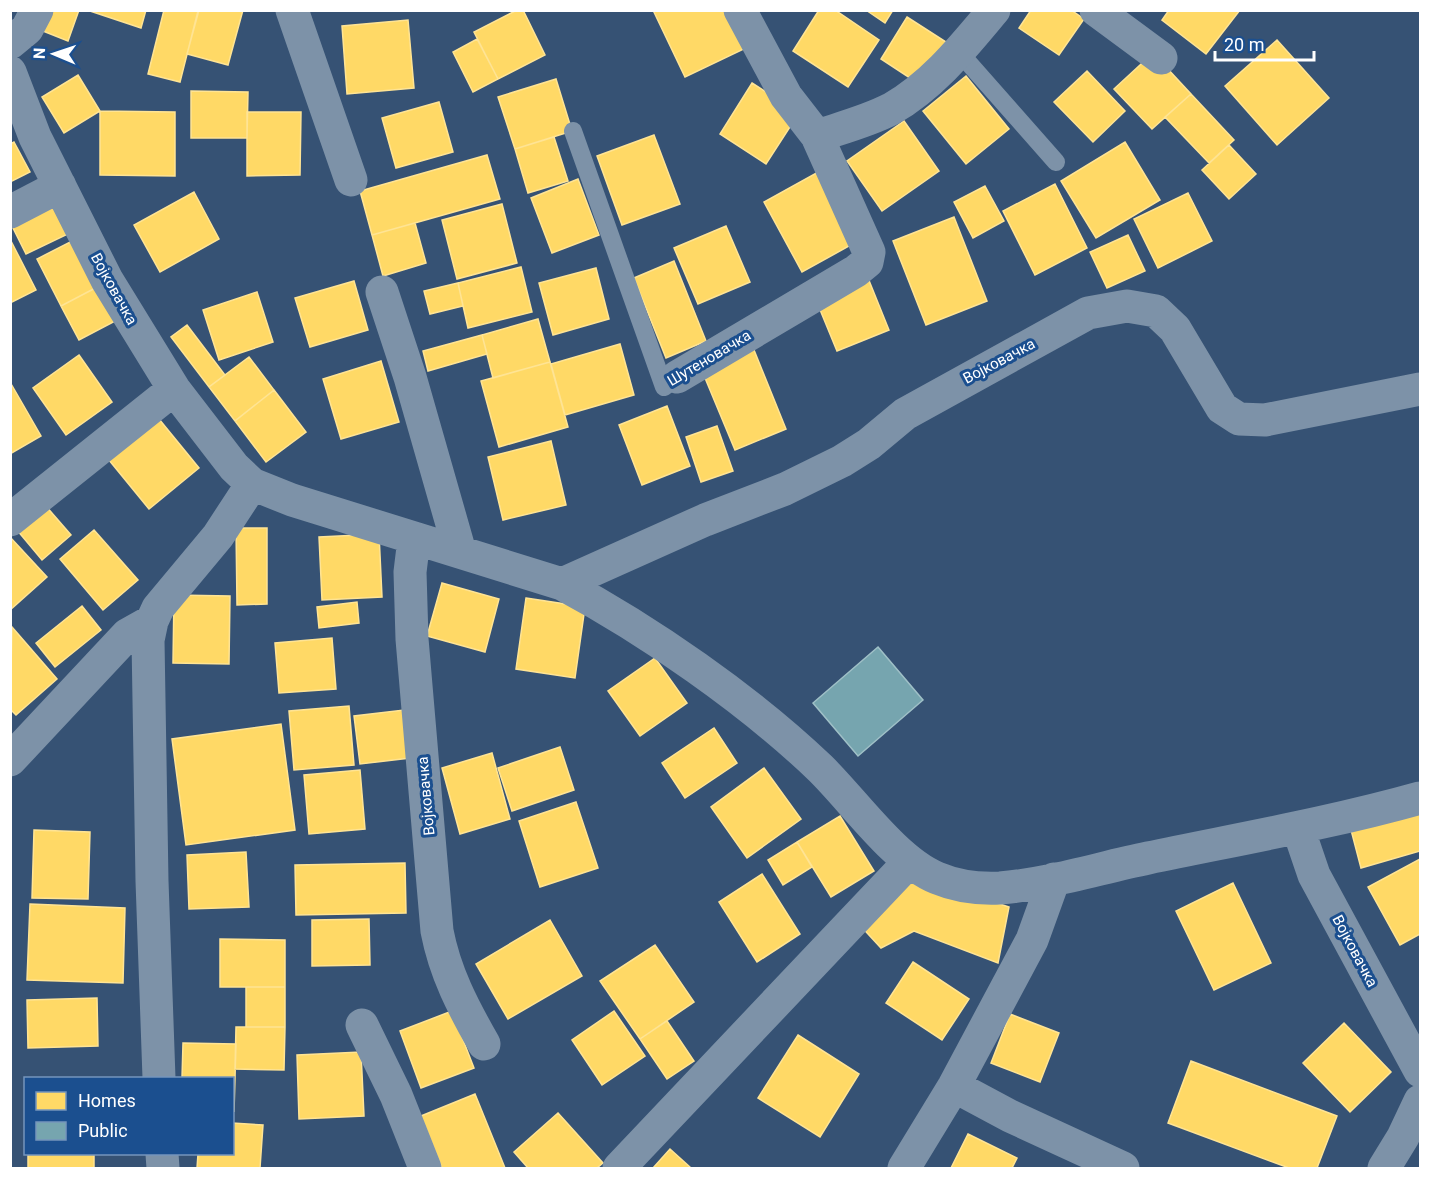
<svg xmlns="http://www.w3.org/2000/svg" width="1431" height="1179" font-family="Roboto,sans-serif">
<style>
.homes{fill:#ffd966;stroke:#ffe494;stroke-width:1.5}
.public{fill:#76a5af;stroke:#9fc0c7;stroke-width:1.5}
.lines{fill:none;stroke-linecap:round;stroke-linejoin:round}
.service{stroke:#7d92a8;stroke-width:18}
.minor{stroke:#7d92a8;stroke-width:33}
.labels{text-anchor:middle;stroke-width:6;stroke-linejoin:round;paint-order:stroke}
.street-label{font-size:15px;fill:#fff;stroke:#1b4f8f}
</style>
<rect width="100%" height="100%" fill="#365274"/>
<!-- homes -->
<path class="homes" d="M 45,10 L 79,10 L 68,41 L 38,29 Z
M 87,10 L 146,10 L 141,28 Z
M 164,10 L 198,11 L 180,82 L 148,74 Z
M 199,10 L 243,10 L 228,65 L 187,54 Z
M 517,10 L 523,10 L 545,55 L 498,79 L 474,32 Z
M 653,10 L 730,10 L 748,47 L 685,77 Z
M 819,10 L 835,10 L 879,40 L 848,87 L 793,51 Z
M 866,10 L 893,10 L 885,23 Z
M 1031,10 L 1071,10 L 1084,19 L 1059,55 L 1019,28 Z
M 1169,10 L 1240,10 L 1206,54 L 1162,20 Z
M 907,17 L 946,42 L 919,84 L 881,59 Z
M 408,20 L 414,88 L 347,94 L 342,26 Z
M 477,39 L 498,79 L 473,92 L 453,52 Z
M 1277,40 L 1329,98 L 1277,145 L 1225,86 Z
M 1153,53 L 1191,94 L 1152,129 L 1114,89 Z
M 1087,71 L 1125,111 L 1093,142 L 1054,102 Z
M 78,75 L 100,111 L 64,133 L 42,97 Z
M 966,76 L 1009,129 L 966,164 L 923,111 Z
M 556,79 L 572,131 L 515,149 L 498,97 Z
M 752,83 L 799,113 L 766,164 L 720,134 Z
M 191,91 L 248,92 L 247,138 L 191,138 Z
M 1191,94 L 1234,140 L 1209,163 L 1165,117 Z
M 439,102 L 453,152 L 396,168 L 382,118 Z
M 100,111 L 175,112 L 175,176 L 100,175 Z
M 247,112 L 301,112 L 300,175 L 247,176 Z
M 904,121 L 939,171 L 882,211 L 847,161 Z
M 654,135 L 680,204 L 622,225 L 597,156 Z
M 554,137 L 568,181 L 528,193 L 515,149 Z
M 14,142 L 30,172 L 10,182 L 10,144 Z
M 1125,142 L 1160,200 L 1096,238 L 1061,181 Z
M 1229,145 L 1256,174 L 1229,199 L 1202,170 Z
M 487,155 L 500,199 L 372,235 L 360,191 Z
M 820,171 L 858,241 L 802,272 L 764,202 Z
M 578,179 L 599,235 L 552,253 L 531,198 Z
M 1055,184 L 1087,248 L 1035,275 L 1003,211 Z
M 985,186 L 1004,221 L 973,238 L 954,202 Z
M 194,192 L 219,239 L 160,272 L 134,225 Z
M 1188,193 L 1212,241 L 1158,268 L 1134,219 Z
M 52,195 L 70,233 L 26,254 L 10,222 Z
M 502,204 L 517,263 L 457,279 L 442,220 Z
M 954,217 L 987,301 L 926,325 L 893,241 Z
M 415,223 L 426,263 L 383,276 L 372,235 Z
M 726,226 L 750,282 L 698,304 L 674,248 Z
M 1128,235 L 1145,271 L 1107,288 L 1090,252 Z
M 80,237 L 103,284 L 61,306 L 37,259 Z
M 10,239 L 36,290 L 10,303 Z
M 674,261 L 706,341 L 666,358 L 634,278 Z
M 521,267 L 532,312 L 468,328 L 458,283 Z
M 596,268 L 609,319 L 553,335 L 539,283 Z
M 868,278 L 889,330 L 837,351 L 816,300 Z
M 354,281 L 368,330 L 310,347 L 295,298 Z
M 458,283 L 463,306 L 430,314 L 424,291 Z
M 103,284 L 121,318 L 79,340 L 61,306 Z
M 257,292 L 273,342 L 219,360 L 203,310 Z
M 538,319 L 550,362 L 493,378 L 482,335 Z
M 187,325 L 225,375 L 209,387 L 171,337 Z
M 482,335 L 487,354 L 428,371 L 423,351 Z
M 620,344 L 634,395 L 565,415 L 551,364 Z
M 752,345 L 786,429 L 735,450 L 700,366 Z
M 79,355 L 112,402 L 66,435 L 33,388 Z
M 249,357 L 274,390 L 235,421 L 209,387 Z
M 381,361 L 399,422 L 341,439 L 323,379 Z
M 550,362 L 568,427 L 499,447 L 481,381 Z
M 10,382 L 41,436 L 10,454 Z
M 274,390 L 306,432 L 266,462 L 235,421 Z
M 667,406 L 690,466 L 642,485 L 619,425 Z
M 159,419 L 199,468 L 149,509 L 109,460 Z
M 717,426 L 733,471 L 701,482 L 686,437 Z
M 551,441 L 566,505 L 503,520 L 488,457 Z
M 45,505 L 71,535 L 42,560 L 17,530 Z
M 236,528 L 267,528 L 267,604 L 237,605 Z
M 94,530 L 138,580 L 103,610 L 60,559 Z
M 379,534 L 382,597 L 322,600 L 319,537 Z
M 10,537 L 47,577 L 10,610 Z
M 442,583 L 499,599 L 485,652 L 427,636 Z
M 174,595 L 230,596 L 229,664 L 173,663 Z
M 526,598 L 585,607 L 575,678 L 516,669 Z
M 357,602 L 359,623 L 319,628 L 317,607 Z
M 82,606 L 101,630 L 55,667 L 36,643 Z
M 12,627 L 57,679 L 16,715 L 10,709 Z
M 332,638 L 336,689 L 279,693 L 275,643 Z
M 655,658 L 687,703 L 640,736 L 608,691 Z
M 349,706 L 354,765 L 294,770 L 289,711 Z
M 404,710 L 410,758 L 360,764 L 354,716 Z
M 281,724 L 295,830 L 186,845 L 172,739 Z
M 714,728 L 737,763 L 685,798 L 662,763 Z
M 560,747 L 574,790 L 512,811 L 498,768 Z
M 492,753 L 510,819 L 460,834 L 442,768 Z
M 764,768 L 801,819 L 747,858 L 711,807 Z
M 360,770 L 365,829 L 309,834 L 304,775 Z
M 576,802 L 598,868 L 540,887 L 519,821 Z
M 1420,806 L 1420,851 L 1361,868 L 1350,826 Z
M 840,816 L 874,871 L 831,897 L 797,842 Z
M 34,830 L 90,832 L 88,899 L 32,898 Z
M 797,842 L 812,867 L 783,885 L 768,860 Z
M 246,852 L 249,907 L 189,909 L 187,855 Z
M 1420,859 L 1420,934 L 1400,945 L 1368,887 Z
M 405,863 L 406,913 L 296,915 L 295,865 Z
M 905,873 L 1009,907 L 998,963 L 914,931 L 881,948 L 857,922 Z
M 762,874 L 800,934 L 757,962 L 719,902 Z
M 1233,883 L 1271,963 L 1214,990 L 1176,911 Z
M 30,904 L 125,908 L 123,983 L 27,980 Z
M 369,919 L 370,965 L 312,966 L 312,920 Z
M 550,920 L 582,976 L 508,1019 L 476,964 Z
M 220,939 L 285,940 L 285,987 L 220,987 Z
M 655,945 L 694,1002 L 640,1039 L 600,981 Z
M 913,962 L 969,999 L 942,1040 L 886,1003 Z
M 246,987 L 285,987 L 285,1027 L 246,1027 Z
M 97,998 L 98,1046 L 28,1048 L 27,1000 Z
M 452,1011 L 474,1068 L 421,1088 L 400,1031 Z
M 614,1011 L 645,1056 L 602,1085 L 572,1040 Z
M 1010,1014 L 1059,1033 L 1040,1082 L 991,1063 Z
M 667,1021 L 694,1061 L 667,1079 L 640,1039 Z
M 1344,1023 L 1391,1072 L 1350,1112 L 1303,1063 Z
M 236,1027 L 285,1027 L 284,1070 L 235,1069 Z
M 798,1035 L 859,1074 L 820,1137 L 758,1098 Z
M 183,1043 L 236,1044 L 234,1112 L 232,1078 L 182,1078 Z
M 361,1052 L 364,1116 L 299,1119 L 297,1055 Z
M 1191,1061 L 1337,1116 L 1317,1168 L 1289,1168 L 1168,1123 Z
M 475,1094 L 505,1168 L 442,1168 L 421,1116 Z
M 558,1113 L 603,1163 L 597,1168 L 528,1168 L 514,1152 Z
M 232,1123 L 263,1125 L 260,1168 L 197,1168 L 198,1154 L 232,1154 Z
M 968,1134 L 1017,1158 L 1012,1168 L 951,1168 Z
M 670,1149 L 691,1168 L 653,1168 Z
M 28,1154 L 94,1154 L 94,1168 L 28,1168 Z"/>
<!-- public -->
<path class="public" d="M 878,647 L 923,700 L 858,756 L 813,703 Z"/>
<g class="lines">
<!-- service -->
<path class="service" d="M 959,52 L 1056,162
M 573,131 L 664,387 L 677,377"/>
<!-- minor -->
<path class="minor" d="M 292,10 L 351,180
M 1096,10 L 1161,58
M 10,43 L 27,29 L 37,10
M 10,72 L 35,137 L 107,280 L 174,389 L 234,467 L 252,484 L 292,500 L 562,584 C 648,630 749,700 820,768 C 853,800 895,861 937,878 C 956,886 979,889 1000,888 C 1049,884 1099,868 1148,858 C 1239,839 1331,823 1420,798
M 817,136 C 841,128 868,121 891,109 C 933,85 963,47 994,10
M 10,212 L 60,186
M 382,292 L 410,377 L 460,552
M 677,377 L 856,271 L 867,262 L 869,252 L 817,136 L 786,96 L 740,10
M 10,520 L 174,389
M 414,539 L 410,572 L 412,639 L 437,931 C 445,973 463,1007 484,1044
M 562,584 L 705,520 L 785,489 L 842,461 L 869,444 L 905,414 L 1088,313 L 1127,306 L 1156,311 L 1175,329 L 1222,408 L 1239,419 L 1265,420 L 1420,389
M 10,760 L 127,635 L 152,621
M 1298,828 L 1314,875 L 1420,1071
M 362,1025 L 396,1095 L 425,1168
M 159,1078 L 152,881 L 148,640 L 152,621 L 158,608 L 218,536 L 252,484
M 954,1086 L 1010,1116 L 1123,1168
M 162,1154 L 163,1168
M 619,1168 L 909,862
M 904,1168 L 954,1086 L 1032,940 L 1054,879
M 1384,1168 L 1403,1137 L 1420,1101"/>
</g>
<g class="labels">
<!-- street labels -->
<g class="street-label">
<text transform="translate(114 289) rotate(61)" y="5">Војковачка</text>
<text transform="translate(709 358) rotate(-31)" y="5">Шутеновачка</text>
<text transform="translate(999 361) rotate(-28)" y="5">Војковачка</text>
<text transform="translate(426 796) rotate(-95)" y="5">Војковачка</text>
<text transform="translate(1355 951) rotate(62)" y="5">Војковачка</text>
</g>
</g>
<!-- border -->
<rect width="1431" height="1179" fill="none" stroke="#ffffff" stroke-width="24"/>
<!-- legend -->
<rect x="24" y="1077" width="210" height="78" fill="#1b4f8f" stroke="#7695bc" stroke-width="1.5"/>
<rect x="36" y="1092" width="30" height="18" fill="#ffd966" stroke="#7695bc" stroke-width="1.5"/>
<text x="78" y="1107" font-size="18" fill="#ffffff">Homes</text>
<rect x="36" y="1122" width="30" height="18" fill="#76a5af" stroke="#7695bc" stroke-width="1.5"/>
<text x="78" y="1137" font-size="18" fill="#ffffff">Public</text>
<!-- north arrow -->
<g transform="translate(54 54) rotate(272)" stroke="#1b4f8f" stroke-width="4.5" paint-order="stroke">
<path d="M0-4.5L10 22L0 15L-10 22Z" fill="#ffffff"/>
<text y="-9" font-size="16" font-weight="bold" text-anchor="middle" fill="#ffffff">N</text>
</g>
<!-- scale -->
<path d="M1215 51v9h99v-9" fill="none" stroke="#ffffff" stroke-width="3"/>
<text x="1224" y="51" font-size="18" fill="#ffffff" stroke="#1b4f8f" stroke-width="4.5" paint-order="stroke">20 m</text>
</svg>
